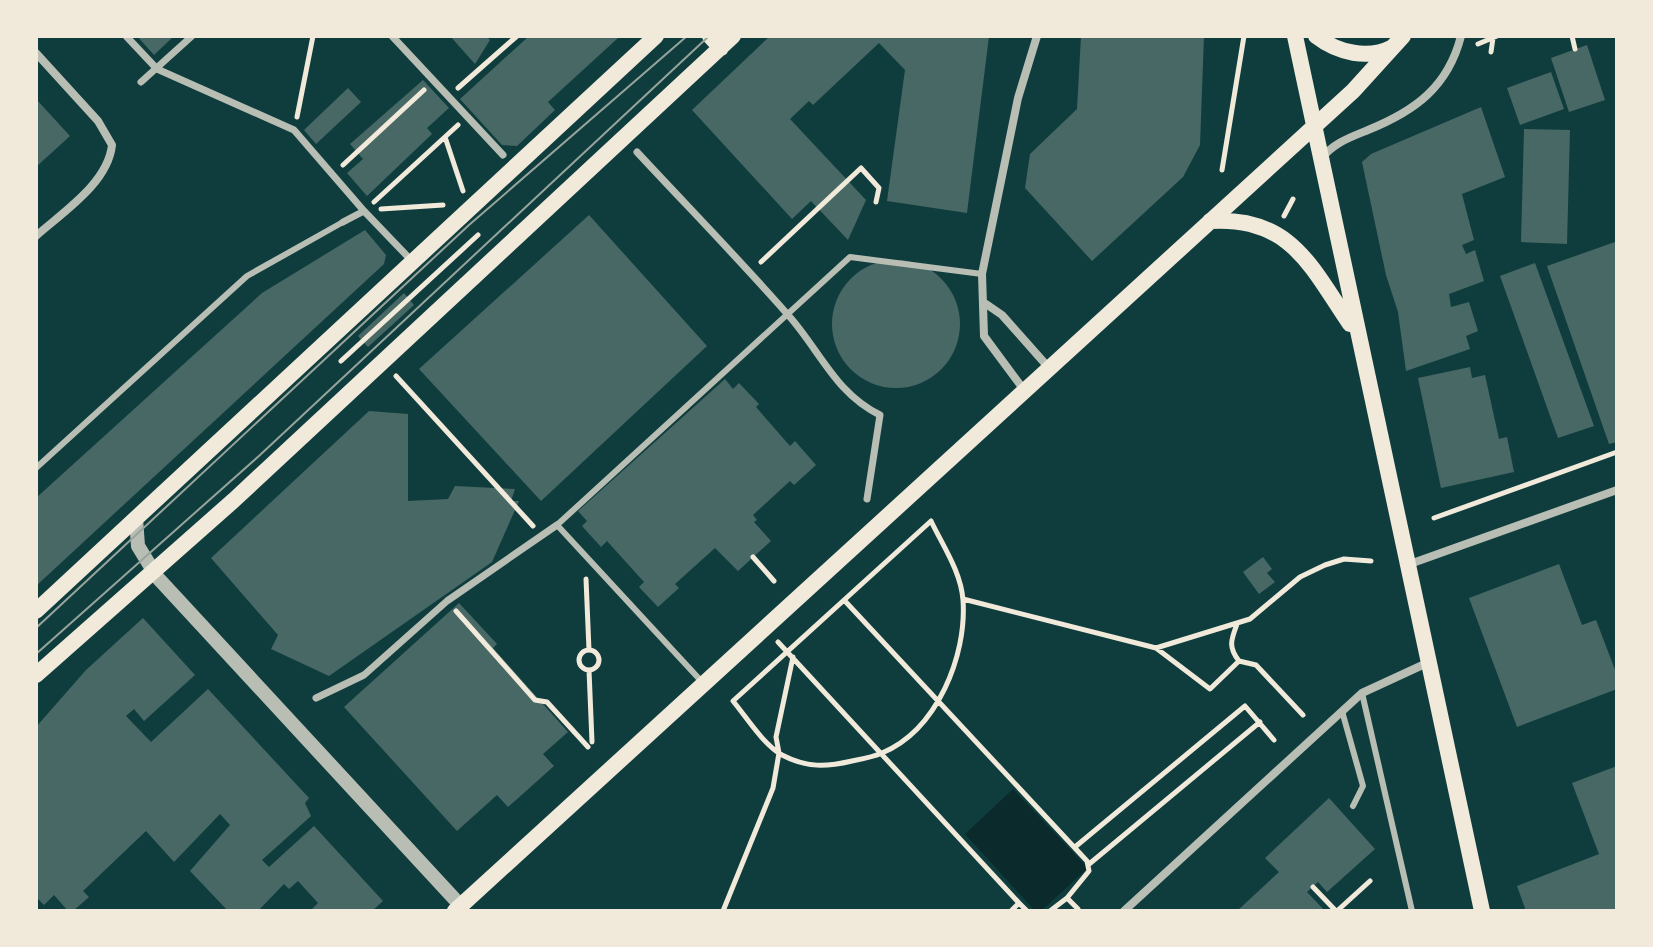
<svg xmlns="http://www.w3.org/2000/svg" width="1653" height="947" font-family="Figtree,sans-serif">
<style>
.water{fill:#0a2a2b}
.building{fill:#486865}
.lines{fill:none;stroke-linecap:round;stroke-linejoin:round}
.path{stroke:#f1e9da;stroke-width:5}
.service{stroke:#b8beb3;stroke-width:6}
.pedestrian{stroke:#b8beb3;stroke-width:7}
.minor{stroke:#b8beb3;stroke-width:8}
.tertiary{stroke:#b8beb3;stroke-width:14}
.secondary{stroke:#f1e9da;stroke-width:16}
.tram{stroke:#97a49c;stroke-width:2}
</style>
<rect width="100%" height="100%" fill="#0f3d3e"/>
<!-- water -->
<path class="water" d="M 1013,789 L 1088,868 L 1041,911 L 1035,911 L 965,834 Z"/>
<!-- building -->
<path class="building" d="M 137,36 L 174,36 L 154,55 Z
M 450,36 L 486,36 L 490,40 L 475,64 Z
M 529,36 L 618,38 L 548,102 L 555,110 L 517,146 L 502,145 L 460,99 Z
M 770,36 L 989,36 L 967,213 L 887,201 L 905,70 L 879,43 L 813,105 L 809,101 L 790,119 L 866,200 L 848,240 L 811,201 L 792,219 L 692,110 Z
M 1081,36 L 1204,36 L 1200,145 L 1183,177 L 1092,261 L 1025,188 L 1030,154 L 1077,109 Z
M 1587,45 L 1605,100 L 1569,112 L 1551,58 Z
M 1551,72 L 1564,109 L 1520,125 L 1507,88 Z
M 423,80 L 449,108 L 427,128 L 432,134 L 367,196 L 347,173 L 363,159 L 350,144 Z
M 348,88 L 361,102 L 316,144 L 304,130 Z
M 36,99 L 70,136 L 36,167 Z
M 1481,107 L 1505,177 L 1462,194 L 1474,240 L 1462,245 L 1466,254 L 1475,250 L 1484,281 L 1449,294 L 1451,307 L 1469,302 L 1478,331 L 1466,336 L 1470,349 L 1406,371 L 1398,312 L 1386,275 L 1362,162 L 1371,154 Z
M 1524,129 L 1570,130 L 1567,244 L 1521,242 Z
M 589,215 L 707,346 L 541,501 L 419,369 Z
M 365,230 L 386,255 L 384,264 L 36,586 L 36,498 L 262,293 Z
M 1615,242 L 1617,442 L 1609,444 L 1547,266 Z
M832 324a64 64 0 1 1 128 0a64 64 0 1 1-128 0Z
M 1535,263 L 1594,426 L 1558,438 L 1500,276 Z
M 404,293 L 414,305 L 368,347 L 358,336 Z
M 1470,367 L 1472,378 L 1485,375 L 1499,439 L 1507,437 L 1514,472 L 1441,488 L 1418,378 Z
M 725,379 L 733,389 L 739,383 L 759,404 L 756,407 L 790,446 L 795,441 L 816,465 L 794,485 L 790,481 L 753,515 L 757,520 L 754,522 L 771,541 L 738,571 L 715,548 L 675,584 L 679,588 L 658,607 L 639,587 L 644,582 L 607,541 L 601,547 L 582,526 L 587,521 L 578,511 Z
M 369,411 L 408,414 L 408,501 L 448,499 L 455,486 L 515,489 L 511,501 L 519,501 L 492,562 L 329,676 L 271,649 L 278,635 L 211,558 Z
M 1263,557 L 1272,569 L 1267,573 L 1275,582 L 1259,594 L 1243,572 Z
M 1559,564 L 1582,625 L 1596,620 L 1617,675 L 1617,689 L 1517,727 L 1469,598 Z
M 459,603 L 497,644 L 493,648 L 568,732 L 543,754 L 554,766 L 516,800 L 508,807 L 497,795 L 457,831 L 344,707 Z
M 143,618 L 195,675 L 144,721 L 134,709 L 126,716 L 151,742 L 208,689 L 309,798 L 305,803 L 311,816 L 262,860 L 269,867 L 314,826 L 383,901 L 372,911 L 310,911 L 318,903 L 298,881 L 289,889 L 284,884 L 258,911 L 228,911 L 190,871 L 230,825 L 220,814 L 174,862 L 146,831 L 83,891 L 89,897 L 73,911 L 68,911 L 54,895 L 44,905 L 36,897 L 36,727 L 86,670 Z
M 1617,766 L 1617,911 L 1526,911 L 1517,886 L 1599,854 L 1572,783 Z
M 1329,798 L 1375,849 L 1327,892 L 1318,882 L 1307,892 L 1325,911 L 1237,911 L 1279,872 L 1265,858 Z"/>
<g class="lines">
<!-- path -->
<path class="path" d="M 1572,36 L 1575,49
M 1478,44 L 1497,36
M 1491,52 L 1493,38
M 458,88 L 517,36
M 297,117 L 313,36
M 445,137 L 463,191
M 343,165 L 424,90
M 1222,170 L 1244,36
M 374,202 L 458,125
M 381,209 L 443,205
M 1284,216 L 1293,199
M 761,262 L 861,168 L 879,188 L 876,202
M 341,361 L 478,235
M 396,376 L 533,526
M 1434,518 L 1617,452
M 931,521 C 943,546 961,572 963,600 C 967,656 937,730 882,753 C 873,757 862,759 852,761 C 826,767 807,768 782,755 C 763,744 747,718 733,701 Z
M 753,557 L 774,581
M 586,579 L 589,650
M 963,599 L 1156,648 L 1250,619 L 1300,577 L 1325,565 L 1344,559 L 1371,561
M 844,600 L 1087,861 L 1089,871 L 1067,898 L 1050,911
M 456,611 L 535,700 L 547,702 L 588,747
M 1237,624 C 1231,640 1228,647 1239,661 L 1256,665 L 1303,715
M 778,642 L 1019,903 L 1011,911
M 1156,648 L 1210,689 L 1239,661
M579 660a10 10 0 1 1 20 0a10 10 0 1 1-20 0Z
M 589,670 L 592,742
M 1075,847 L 1245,706 L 1274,740
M 1088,865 L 1260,722
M 1313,887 L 1336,911
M 1067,898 L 1078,909
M 1019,903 L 1027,911
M 723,911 L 773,788 L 779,753 L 776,737 L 793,657
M 1337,911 L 1370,881"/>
<!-- service -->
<path class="service" d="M 36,468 L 247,276 L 343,222
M 703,683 L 557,525 L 850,257 L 982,274
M 1362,693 L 1412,911
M 1342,711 L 1363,786 L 1353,806"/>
<!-- pedestrian -->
<path class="pedestrian" d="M 126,36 L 157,69 L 294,130 L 364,211
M 392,36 L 503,155
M 141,82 L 192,36
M 637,152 C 688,207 740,260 789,316 C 820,351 836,394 880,415 L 867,499
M 343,222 L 364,211 L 411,260
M 316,698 L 364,675 L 447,601 L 557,525"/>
<!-- minor -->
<path class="minor" d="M 36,53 L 98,121 L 112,145 C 108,183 63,212 36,236
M 1321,159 C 1333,143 1351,137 1368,130 C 1415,111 1448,87 1461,36
M 986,304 L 1002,315 L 1049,368
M 1024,390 L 984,336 L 982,274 L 1018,98 L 1037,36
M 1407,565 L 1617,490
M 1124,911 L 1362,693 L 1427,663"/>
<!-- tertiary -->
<path class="tertiary" d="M 136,518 L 138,546 L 157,577 L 461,906"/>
<!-- secondary -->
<path class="secondary" d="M 710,36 L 721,48
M 1295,36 L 1482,911
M 1316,36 C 1338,53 1368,60 1393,47
M 1210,221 C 1291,216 1311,267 1350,324
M 36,611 L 656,36
M 36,675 L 234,500 L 733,36
M 455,911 L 1353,91 L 1403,36"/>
<!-- tram -->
<path class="tram" d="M 36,628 L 469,225 L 687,36
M 36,654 L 260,455 L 709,36"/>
</g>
<!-- border -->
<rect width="1653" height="947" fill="none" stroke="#f1e9da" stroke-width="76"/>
</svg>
